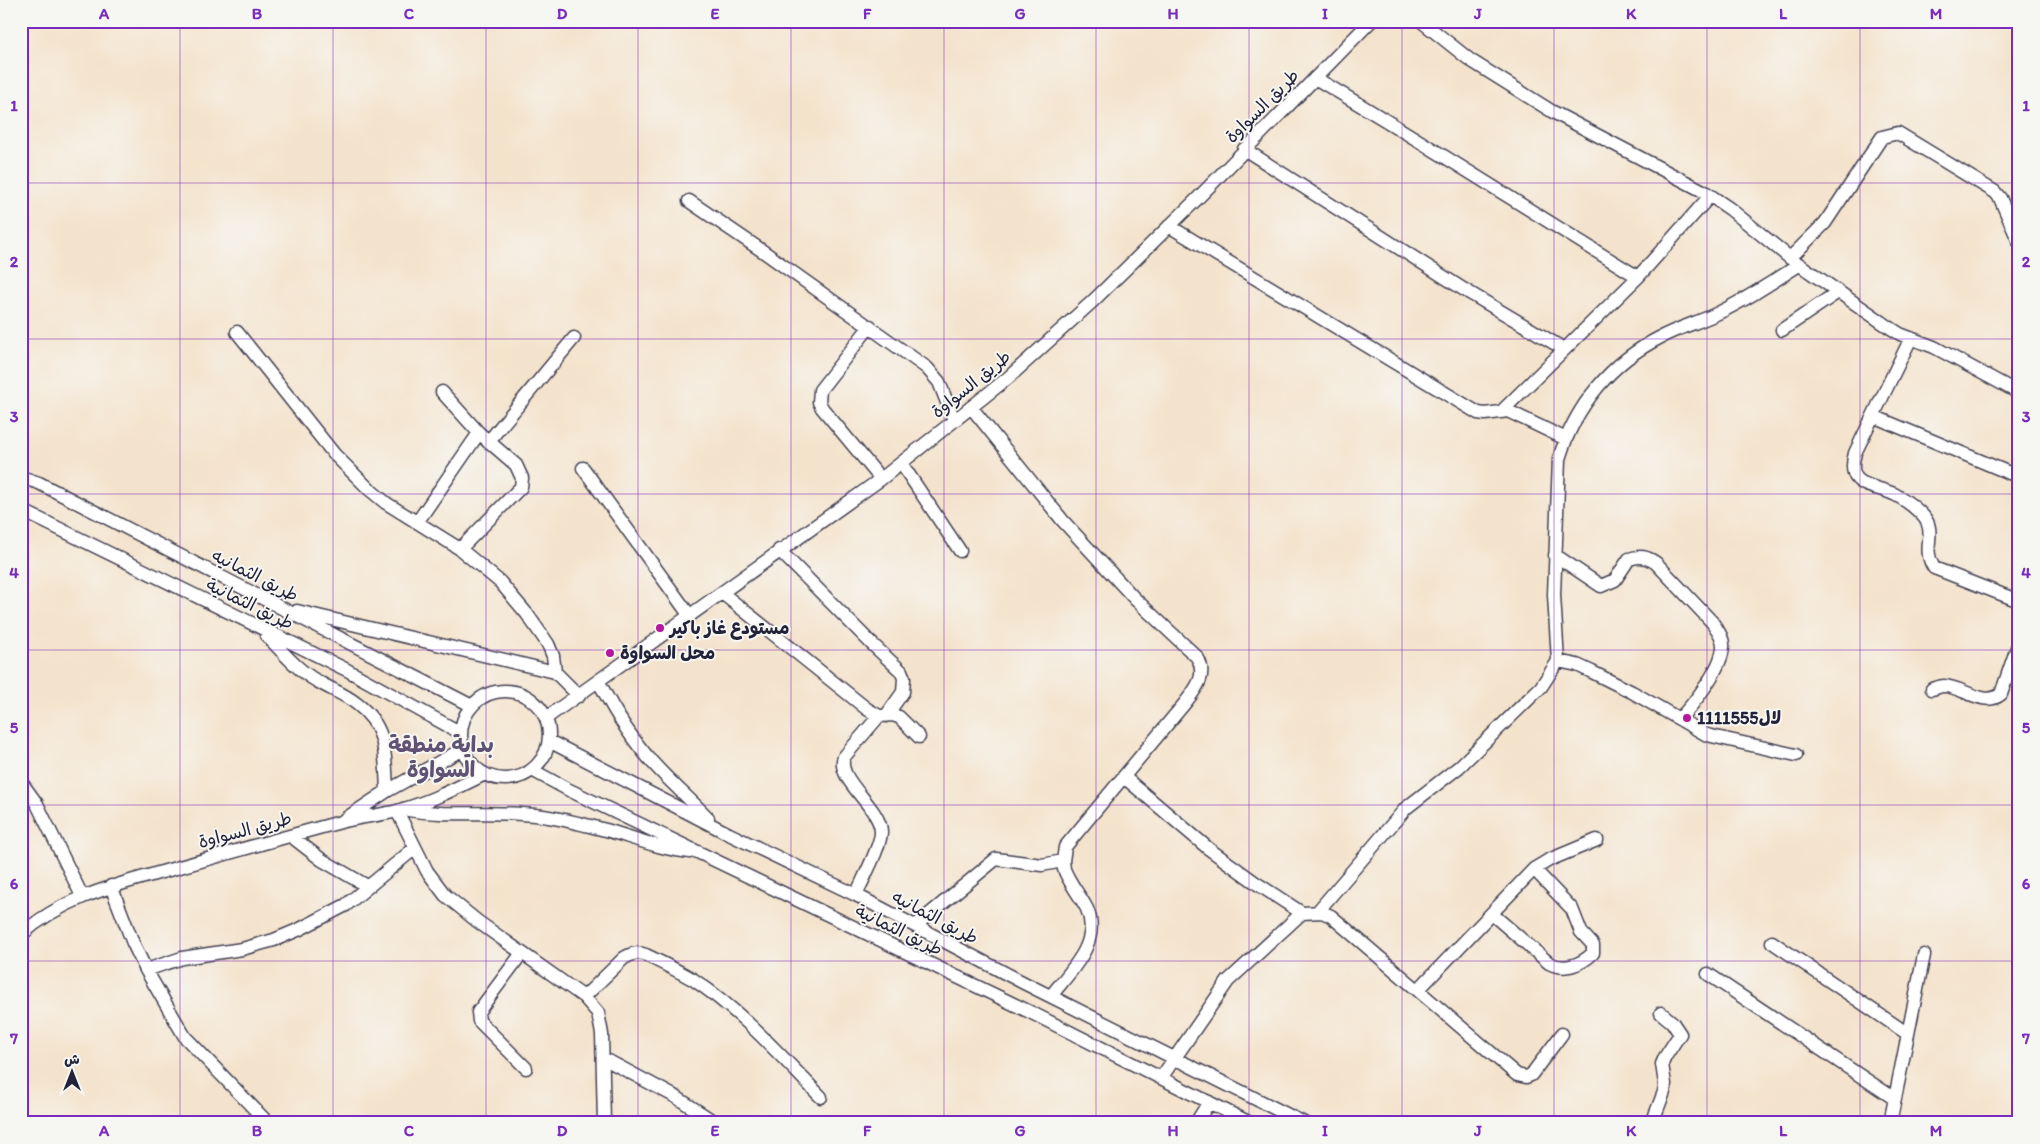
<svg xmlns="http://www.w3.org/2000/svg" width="2040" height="1144" font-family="Itim,'Playpen Sans Arabic',sans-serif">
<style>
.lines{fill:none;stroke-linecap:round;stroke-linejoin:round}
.minor-casing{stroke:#423f51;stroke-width:15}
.minor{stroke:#fff;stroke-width:12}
.grid{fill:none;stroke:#7b2cbf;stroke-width:1;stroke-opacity:0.55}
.poi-dot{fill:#b5179e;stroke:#f6f6f2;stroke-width:2}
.labels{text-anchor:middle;stroke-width:4;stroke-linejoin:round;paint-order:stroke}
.street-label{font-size:18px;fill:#22223b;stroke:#f6f6f2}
.poi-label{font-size:18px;font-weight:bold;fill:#22223b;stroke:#f6f6f2;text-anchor:start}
.district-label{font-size:22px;font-weight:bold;fill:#605274;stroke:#f6f6f2}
.neatline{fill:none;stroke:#7b2cbf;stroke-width:2}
.grid-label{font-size:16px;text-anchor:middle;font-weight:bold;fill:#7b2cbf}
</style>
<rect width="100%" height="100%" fill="#f6f6f2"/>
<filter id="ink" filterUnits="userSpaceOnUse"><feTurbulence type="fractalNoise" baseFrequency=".02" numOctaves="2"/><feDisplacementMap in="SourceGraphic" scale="10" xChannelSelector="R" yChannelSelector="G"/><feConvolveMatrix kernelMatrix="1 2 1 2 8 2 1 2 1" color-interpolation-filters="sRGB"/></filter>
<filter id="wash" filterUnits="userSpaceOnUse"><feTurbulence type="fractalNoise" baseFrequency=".0096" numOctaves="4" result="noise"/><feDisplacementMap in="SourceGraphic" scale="20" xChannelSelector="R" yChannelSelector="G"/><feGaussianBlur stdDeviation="1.12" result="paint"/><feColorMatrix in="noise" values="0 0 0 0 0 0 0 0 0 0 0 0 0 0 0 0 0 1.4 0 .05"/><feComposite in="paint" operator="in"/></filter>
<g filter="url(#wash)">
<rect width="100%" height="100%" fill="#f4e3cc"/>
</g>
<g filter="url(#ink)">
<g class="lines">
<!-- minor casing -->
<g class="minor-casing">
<path id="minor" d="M 1421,21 L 1470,60 L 1553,112 L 1705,192 L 1730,209 L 1790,258 L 1886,325 L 1900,334 L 1934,347 L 2019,393
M 1315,78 C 1424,142 1530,211 1638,277
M 1244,149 L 1463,289 L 1564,349
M 689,201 L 764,252 L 927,368 L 939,382 L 954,420
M 1169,226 L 1478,413 L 1485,414 L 1508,411 L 1566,439
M 1790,258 L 1825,223 L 1882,137 L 1898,133 L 1995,192 L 2000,198 L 2019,242
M 870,326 L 820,390 L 819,402 L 822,408 L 881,479
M 1782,330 L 1838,292
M 237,332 L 334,454 L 369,489 L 386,503 L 460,549 L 500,582 L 527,614 L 548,644 L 553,656 L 555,672 L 579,696
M 1911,338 L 1855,453 C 1845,489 1873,484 1896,495 C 1905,500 1917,509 1924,517 C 1937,533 1921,548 1934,568 L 2019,601
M 442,392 L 479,433 L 516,465 L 522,478 L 521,487 L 460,549
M 971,407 L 1063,521 L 1135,599 L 1197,657 C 1208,675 1196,689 1185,703 L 1065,847 L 1063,861 L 1064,869 C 1069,883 1080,895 1087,909 C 1102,943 1069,972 1051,996
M 1502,411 L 1638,277 L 1710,196
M 1873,416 L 2019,477
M 488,442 L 574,338
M 901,463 L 960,551
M 583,468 L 690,616
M 21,477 L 39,483 L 472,706
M 21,510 L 347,670 L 461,733
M 418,521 L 479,433
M 779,550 L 871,643 L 901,671 L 904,678 L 903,692 L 886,716
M 1555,555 L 1601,586 L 1615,580 L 1629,559 C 1640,555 1647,557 1656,563 L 1712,622 C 1717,629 1724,638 1723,647 C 1722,668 1693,705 1679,719
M 722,593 L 867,709 L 879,716 L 892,715 L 899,717 L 919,737
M 297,611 L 555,672
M 266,635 C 282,651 297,670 317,681 C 330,689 345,694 357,704 C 388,727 385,756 387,791
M 1558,661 L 1577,665 L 1592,672 L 1632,692 L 1707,735 L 1796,755
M 599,682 C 614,711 631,739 653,763 C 670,782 690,799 708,818
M 1932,689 C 1936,688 1940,686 1944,686 C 1961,686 1985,708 2001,694 L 2019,642
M461 735a44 44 0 1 1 88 0a44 44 0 1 1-88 0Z
M 546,718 L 881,479 L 1009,377 L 1093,301 L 1197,199 L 1371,21
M 549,741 L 729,834 L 856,895 L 1024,983 L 1304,1123
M 532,770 L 567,789 L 1034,1014 L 1250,1123
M 1124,777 L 1209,849 L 1256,883 L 1302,913 L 1322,912 L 1331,916 L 1517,1075 L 1526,1077 L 1531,1075 L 1562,1034
M 21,782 L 37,804 L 82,896
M 403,809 C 449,818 496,809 543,816 C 564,819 585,825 606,830 C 634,838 660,849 690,852
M 397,811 L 427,871 L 445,895 L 477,921 L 584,997 L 598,1013 L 602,1034 L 604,1123
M 345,819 L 387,791 L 463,749
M 291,836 L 322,860 L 367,886
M 111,886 L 133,943 L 146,970 L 185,1037 L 268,1123
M 856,895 C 862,881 882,844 881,831 C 880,807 835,779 844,757 L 879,716
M 1318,911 L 1406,808 L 1459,767 L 1541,687 L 1558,661 L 1554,595 L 1559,459 C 1575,406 1611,362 1661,337 C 1678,328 1696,323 1714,315 C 1744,301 1771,283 1799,265
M 1492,914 L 1549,963 C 1564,971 1581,965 1593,953 L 1593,945 L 1581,932 L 1572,909 L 1534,869
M 915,926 L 996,859 L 1042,865 L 1063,861
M 21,935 C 63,897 116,885 169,870 C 225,854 281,838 337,823 C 357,817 378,816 397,811 C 427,803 457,788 485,774
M 1772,942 L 1908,1034
M 522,953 L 478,1012 L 479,1021 L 526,1068
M 146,970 L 182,958 L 242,949 L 274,940 L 300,929 L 346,905 L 415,848
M 1708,974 L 1895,1099
M 1418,990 L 1534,869 L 1549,860 L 1597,840
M 584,997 L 624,958 C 633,953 637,952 646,955 C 662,963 679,971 694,980 C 742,1012 781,1056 821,1097
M 603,1058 L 676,1097 L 716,1123
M 1161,1078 L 1228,981 L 1302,913
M 1196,1123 L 1209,1102
M 1652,1123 L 1664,1092 L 1665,1084 L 1662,1064 L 1665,1057 L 1680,1034 L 1672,1022 L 1661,1013
M 1890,1123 L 1924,955"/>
</g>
<!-- minor -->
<use href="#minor" class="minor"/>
</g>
</g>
<!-- grid -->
<path class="grid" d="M 180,21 L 180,1123M 333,21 L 333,1123M 486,21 L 486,1123M 638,21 L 638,1123M 791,21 L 791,1123M 944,21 L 944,1123M 1096,21 L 1096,1123M 1249,21 L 1249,1123M 1402,21 L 1402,1123M 1554,21 L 1554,1123M 1707,21 L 1707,1123M 1860,21 L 1860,1123M 21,183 L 2019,183M 21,339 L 2019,339M 21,494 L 2019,494M 21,650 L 2019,650M 21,805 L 2019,805M 21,961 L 2019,961"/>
<!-- markers -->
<g class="poi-dot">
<circle cx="660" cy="628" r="5"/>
<circle cx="610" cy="653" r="5"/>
<circle cx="1687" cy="718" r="5"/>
</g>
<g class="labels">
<!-- street labels -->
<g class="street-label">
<text transform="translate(1262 106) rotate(-45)" y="6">طريق السواوة</text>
<text transform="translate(971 384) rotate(-39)" y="6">طريق السواوة</text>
<text transform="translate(255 575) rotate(27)" y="6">طريق الثمانيه</text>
<text transform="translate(250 604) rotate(26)" y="6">طريق الثمانية</text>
<text transform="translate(245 830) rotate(-15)" y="6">طريق السواوة</text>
<text transform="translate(935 917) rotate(28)" y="6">طريق الثمانيه</text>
<text transform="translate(899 930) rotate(26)" y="6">طريق الثمانية</text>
</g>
<!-- poi labels -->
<g class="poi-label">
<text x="670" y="634">مستودع غاز باكير</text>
<text x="620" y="659">محل السواوة</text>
<text x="1697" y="724">1111555لال</text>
</g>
<!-- district labels -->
<g class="district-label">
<text x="441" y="752">بداية منطقة<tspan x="441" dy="25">السواوة</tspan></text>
</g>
</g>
<!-- margin -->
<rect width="2040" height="1144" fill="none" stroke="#f6f6f2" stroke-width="55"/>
<!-- north arrow -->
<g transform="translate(72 1072)" stroke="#f6f6f2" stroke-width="4" paint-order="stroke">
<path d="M0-4L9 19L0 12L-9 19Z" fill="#22223b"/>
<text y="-8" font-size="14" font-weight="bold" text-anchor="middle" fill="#22223b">ش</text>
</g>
<rect x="28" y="28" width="1984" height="1088" class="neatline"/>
<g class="grid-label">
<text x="104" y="19">A</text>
<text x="257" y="19">B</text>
<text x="409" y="19">C</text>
<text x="562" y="19">D</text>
<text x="715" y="19">E</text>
<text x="867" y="19">F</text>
<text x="1020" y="19">G</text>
<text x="1173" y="19">H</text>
<text x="1325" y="19">I</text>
<text x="1478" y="19">J</text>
<text x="1631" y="19">K</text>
<text x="1783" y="19">L</text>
<text x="1936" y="19">M</text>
<text x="14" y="111">1</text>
<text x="2026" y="111">1</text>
<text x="14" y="267">2</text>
<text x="2026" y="267">2</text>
<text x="14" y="422">3</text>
<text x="2026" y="422">3</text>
<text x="14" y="578">4</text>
<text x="2026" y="578">4</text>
<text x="14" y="733">5</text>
<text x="2026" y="733">5</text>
<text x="14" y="889">6</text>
<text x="2026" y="889">6</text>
<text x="14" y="1044">7</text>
<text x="2026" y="1044">7</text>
<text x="104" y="1136">A</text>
<text x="257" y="1136">B</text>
<text x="409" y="1136">C</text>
<text x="562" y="1136">D</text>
<text x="715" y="1136">E</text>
<text x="867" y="1136">F</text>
<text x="1020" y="1136">G</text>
<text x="1173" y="1136">H</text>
<text x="1325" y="1136">I</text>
<text x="1478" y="1136">J</text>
<text x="1631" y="1136">K</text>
<text x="1783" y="1136">L</text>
<text x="1936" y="1136">M</text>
</g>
</svg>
